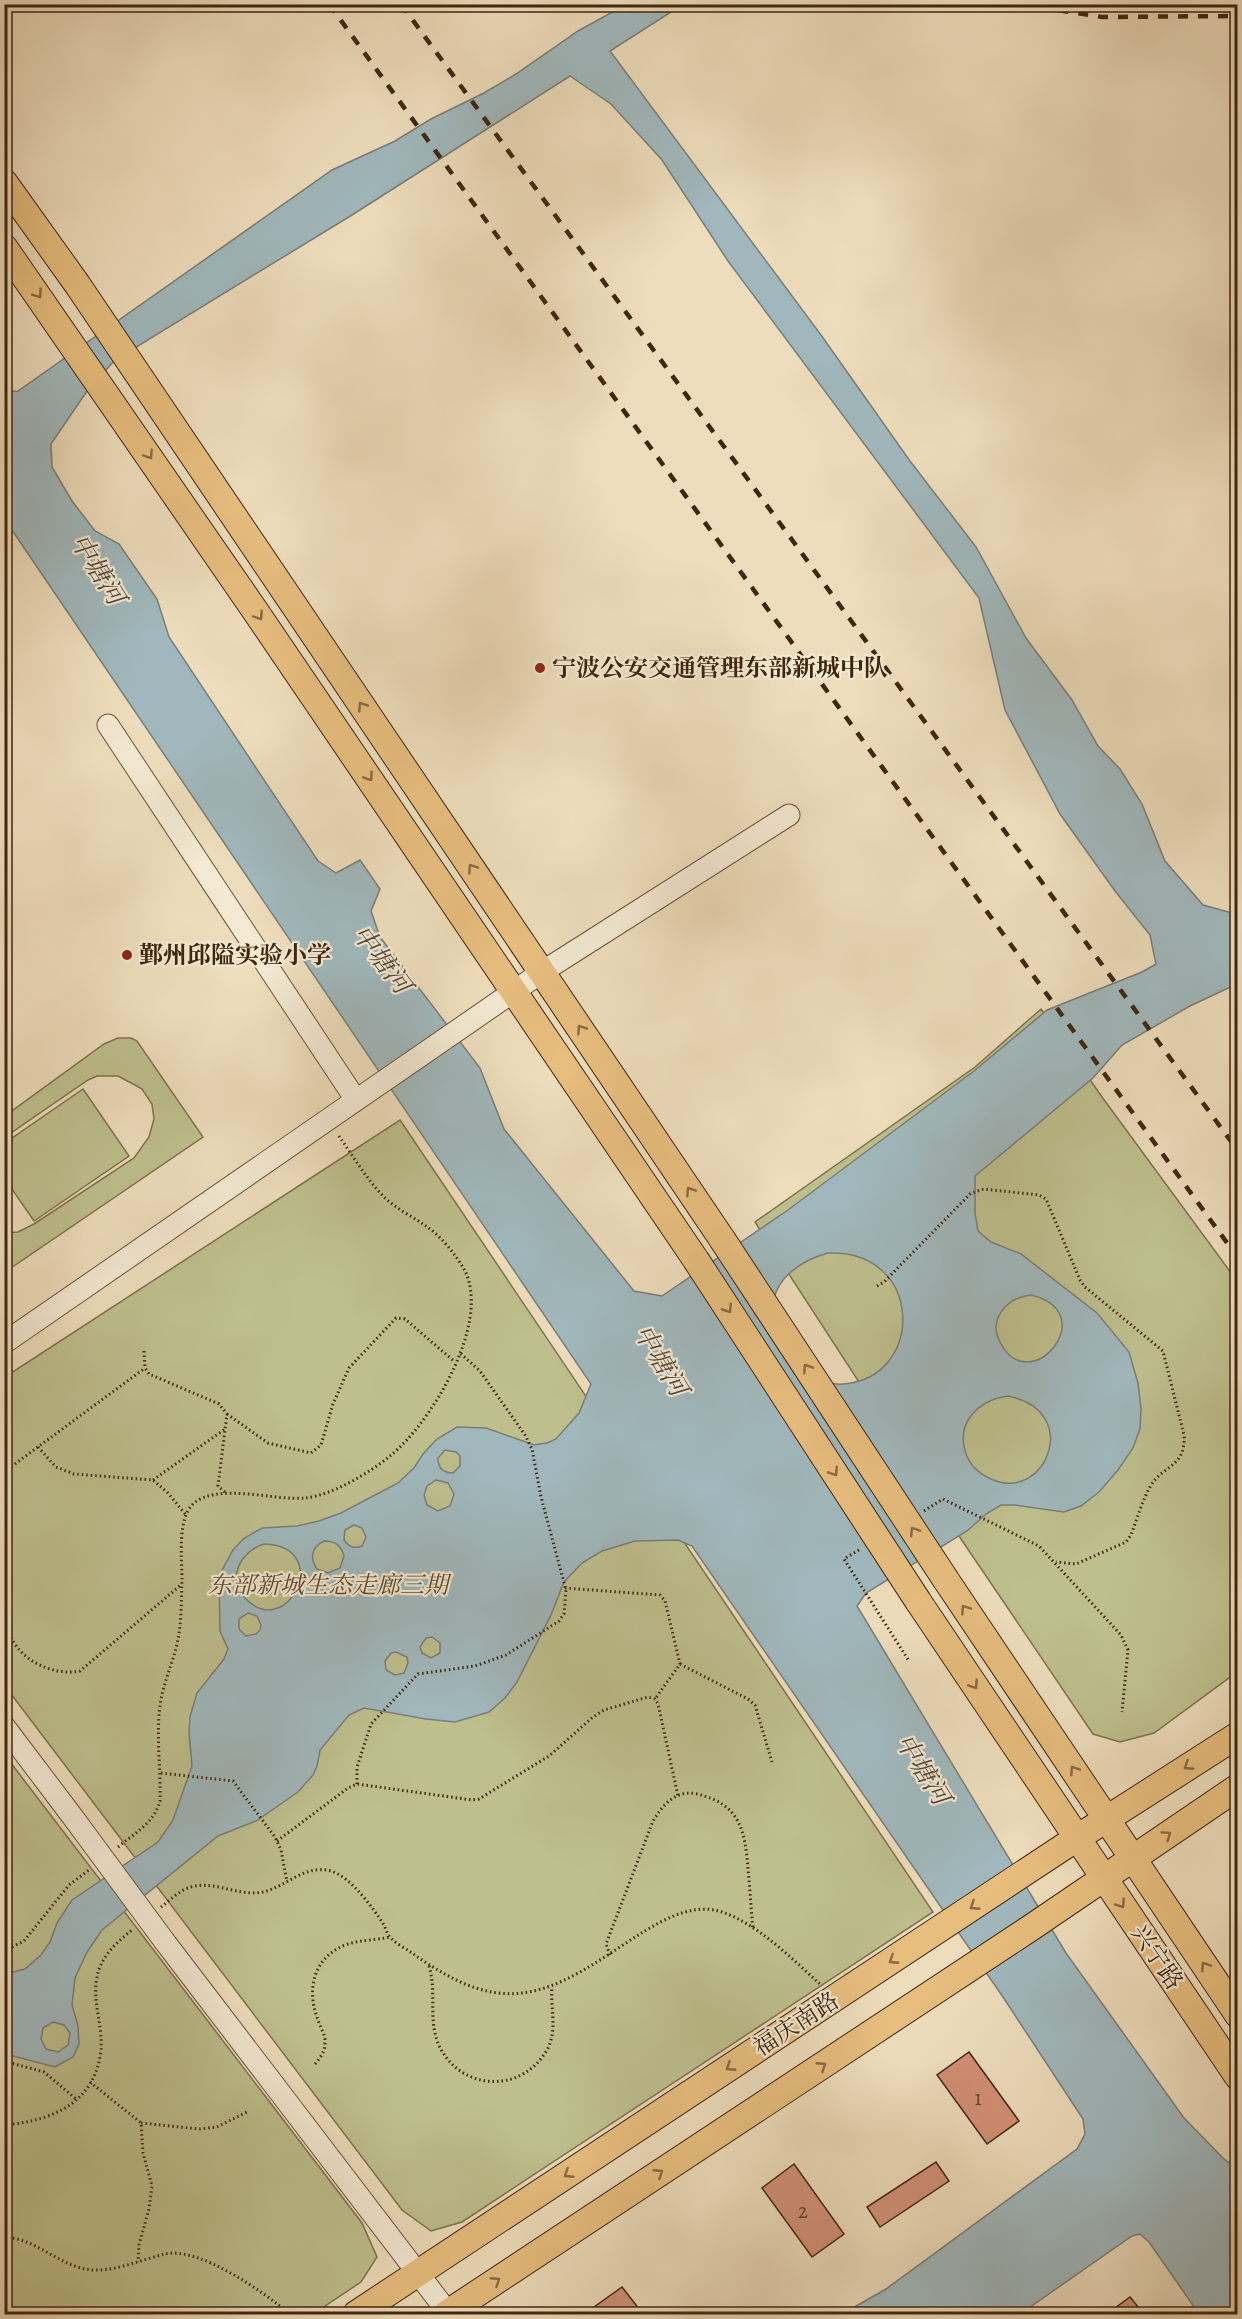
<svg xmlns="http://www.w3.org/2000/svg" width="1242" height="2319" font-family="Alegreya,'Noto Serif SC',serif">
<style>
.green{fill:#bebf8d;stroke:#7f724e;stroke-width:1.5}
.water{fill:#a0b8bd;stroke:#7a7e77;stroke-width:1.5;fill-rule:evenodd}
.building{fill:#d29076;stroke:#40260f;stroke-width:1.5}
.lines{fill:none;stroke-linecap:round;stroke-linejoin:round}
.minor-casing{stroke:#6c543a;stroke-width:23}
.major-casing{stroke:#40260f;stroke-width:28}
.path{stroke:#40260f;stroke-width:3;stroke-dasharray:1.5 3;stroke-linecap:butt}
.minor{stroke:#f4e9d3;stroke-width:21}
.major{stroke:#e7be7e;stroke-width:26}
.rail{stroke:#40260f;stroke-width:4.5;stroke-dasharray:10 10;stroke-linecap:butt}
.minor-bridge-casing{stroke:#6c543a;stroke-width:23;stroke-linecap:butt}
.major-bridge-casing{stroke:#40260f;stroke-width:28;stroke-linecap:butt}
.minor-bridge{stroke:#f4e9d3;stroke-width:21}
.major-bridge{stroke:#e7be7e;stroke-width:26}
.oneway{stroke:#8b6a41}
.poi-dot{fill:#8f2418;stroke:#f4e9d3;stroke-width:2}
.labels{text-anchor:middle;stroke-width:4.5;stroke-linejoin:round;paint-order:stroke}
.number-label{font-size:21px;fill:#644029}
.poi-label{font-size:24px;font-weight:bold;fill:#40260f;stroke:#f4e9d3;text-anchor:start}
.park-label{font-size:24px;font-style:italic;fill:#604c2e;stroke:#f4e9d3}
.street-label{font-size:24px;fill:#40260f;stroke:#f4e9d3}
.water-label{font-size:26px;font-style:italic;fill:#584a3a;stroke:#f4e9d3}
</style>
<rect width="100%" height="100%" fill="#eeddbc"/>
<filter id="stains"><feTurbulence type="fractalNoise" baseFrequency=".00333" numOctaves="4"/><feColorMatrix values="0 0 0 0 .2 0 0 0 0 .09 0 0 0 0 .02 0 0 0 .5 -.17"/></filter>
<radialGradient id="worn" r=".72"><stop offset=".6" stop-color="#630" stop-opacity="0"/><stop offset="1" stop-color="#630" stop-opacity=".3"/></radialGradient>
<!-- green -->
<path class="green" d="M 1041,1009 L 1102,1097 L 1237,1281 L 1237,1672 L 1154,1733 L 1120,1742 L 1093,1734 L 961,1539 L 755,1222 L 975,1067 Z
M 118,1038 L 131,1038 L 137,1041 L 203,1137 L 5,1272 L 5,1233 L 18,1232 L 34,1224 L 134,1158 L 149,1137 L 154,1119 L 152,1104 L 142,1089 L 135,1085 L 118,1076 L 97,1076 L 88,1080 L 5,1137 L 5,1116 L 104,1044 Z
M 83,1089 L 129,1156 L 34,1221 L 5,1179 L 5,1143 Z
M 400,1120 L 933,1912 L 462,2222 L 431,2231 L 402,2210 L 5,1686 L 5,1377 Z
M 4,1754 L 362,2223 L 377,2257 L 361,2282 L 313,2314 L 5,2314 Z"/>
<!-- water -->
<path class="water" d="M 625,5 L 682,5 L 610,51 L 821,335 L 910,461 L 976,547 L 1026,638 L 1072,700 L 1098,746 L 1120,769 L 1142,804 L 1165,861 L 1203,905 L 1232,913 L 1237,910 L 1237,984 L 1190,1006 L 1122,1045 L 1093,1078 L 975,1176 L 975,1213 L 978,1231 L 991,1242 L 1021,1254 L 1097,1313 L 1129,1352 L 1138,1383 L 1141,1409 L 1140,1429 L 1133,1448 L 1118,1470 L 1099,1492 L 1081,1506 L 1064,1512 L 1015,1505 L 1001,1505 L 986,1514 L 967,1531 L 866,1593 L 857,1606 L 1066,1953 L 1184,2118 L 1223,2158 L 1237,2169 L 1237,2314 L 1199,2314 L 1149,2242 L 1140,2234 L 1132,2236 L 1020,2314 L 842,2314 L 886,2289 L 1077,2149 L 1085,2134 L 1083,2119 L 1003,1997 L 692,1546 L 678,1540 L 635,1541 L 602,1551 L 582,1563 L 564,1582 L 551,1615 L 517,1682 L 505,1698 L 489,1712 L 455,1722 L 426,1719 L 364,1708 L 349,1715 L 320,1750 L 317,1766 L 313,1775 L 298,1792 L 256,1821 L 218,1836 L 102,1930 L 87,1952 L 75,1978 L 72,2005 L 78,2026 L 79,2044 L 73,2057 L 55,2067 L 5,2054 L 5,1974 L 25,1969 L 41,1955 L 50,1942 L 57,1923 L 72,1900 L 158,1842 L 173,1820 L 192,1766 L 189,1732 L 190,1717 L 197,1693 L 224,1659 L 228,1649 L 220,1631 L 219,1576 L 233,1550 L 243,1539 L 262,1528 L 297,1526 L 319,1521 L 341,1513 L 398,1483 L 414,1468 L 423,1454 L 437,1439 L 457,1427 L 486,1428 L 534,1445 L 547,1443 L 556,1439 L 579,1413 L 591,1384 L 14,533 L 5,524 L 5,392 L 18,391 L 332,170 L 395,141 L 431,119 L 484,93 L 516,74 L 578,31 ZM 570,76 L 611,104 L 662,160 L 728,261 L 979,598 L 1005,710 L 1060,814 L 1115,891 L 1150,935 L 1156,964 L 1142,972 L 1047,1010 L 974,1071 L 788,1210 L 662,1296 L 634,1291 L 504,1129 L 480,1068 L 380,937 L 371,911 L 380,889 L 360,860 L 336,873 L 318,861 L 169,637 L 157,599 L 119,544 L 95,531 L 72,501 L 52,467 L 51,444 L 87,391 L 115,360 L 352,215 ZM 828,1253 C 924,1249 926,1378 843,1384 C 832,1385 823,1381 813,1376 C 786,1364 779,1355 775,1326 C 774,1320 772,1313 773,1307 C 774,1278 802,1260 828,1253 ZM 1031,1295 C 1103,1312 1031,1399 1001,1344 C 987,1320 1006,1298 1031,1295 ZM 1008,1396 C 1084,1411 1045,1504 991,1479 C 980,1474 970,1465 966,1454 C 955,1422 979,1400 1008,1396 ZM 445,1450 L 456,1452 L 460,1456 L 460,1466 L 453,1473 C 443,1473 438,1468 438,1458 ZM 436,1480 L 448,1483 L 454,1494 L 450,1506 L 438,1511 L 427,1505 L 424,1495 L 427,1486 ZM 354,1525 L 362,1528 L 366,1537 L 362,1546 C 354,1549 349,1547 344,1540 L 345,1530 ZM 324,1541 C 335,1541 341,1545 344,1556 L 340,1568 L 328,1573 L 317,1569 C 309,1557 312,1547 324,1541 ZM 264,1544 C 335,1546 287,1643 245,1598 C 226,1578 241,1551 264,1544 ZM 248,1613 L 257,1616 L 261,1625 L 260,1630 L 256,1634 L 246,1636 L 239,1629 L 239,1619 ZM 432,1637 L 440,1643 L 440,1653 L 431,1658 L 422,1653 L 420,1647 L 426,1638 ZM 396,1652 L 407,1657 L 408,1663 L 404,1673 L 395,1675 L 386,1670 L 385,1661 L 391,1653 ZM 53,2022 L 64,2025 L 70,2033 L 68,2045 L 58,2052 L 46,2049 L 41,2039 L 43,2028 Z"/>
<!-- building -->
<path class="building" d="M 969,2052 L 1019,2121 L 987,2144 L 937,2075 Z
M 936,2162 L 949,2181 L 880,2227 L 867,2207 Z
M 794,2164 L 844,2234 L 812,2257 L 762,2188 Z
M 622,2287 L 643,2314 L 593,2314 L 590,2310 Z
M 1130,2297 L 1144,2314 L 1107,2314 Z"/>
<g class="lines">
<!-- minor casing -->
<g class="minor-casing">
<path id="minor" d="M 108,725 L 356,1100
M 4,1343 L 542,972 L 789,815
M 4,1726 L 75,1820
M 165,1942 L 449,2314"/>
</g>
<!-- major casing -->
<g class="major-casing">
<path id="major" d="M 4,182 L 77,284 L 722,1239
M 4,247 L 256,612 L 696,1260
M 946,1580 L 1238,2015
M 918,1601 L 1238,2077
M 356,2314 L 1077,1838 L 1238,1735
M 446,2314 L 1032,1927 L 1238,1787"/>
</g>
<!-- path -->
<path class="path" d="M 877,1286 L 884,1282 L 971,1193 L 984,1189 L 1039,1195 L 1046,1199 L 1080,1280 L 1085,1287 L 1163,1351 L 1184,1435 C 1186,1468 1162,1465 1150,1487 C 1142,1501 1137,1519 1131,1535 L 1126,1542 L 1076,1564 L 1056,1562
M 144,1351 L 145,1368 L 149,1374 L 219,1404 L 227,1414 L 218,1486 L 226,1493
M 227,1414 L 268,1443 L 311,1453 L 321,1445 L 333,1404 L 349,1368 L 396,1318 L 405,1319 L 455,1362
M 38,1447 L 56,1467 L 74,1474 L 153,1480 L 168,1493 L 186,1515
M 4,1472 L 145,1368
M 153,1480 L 225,1429
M 924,1511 L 943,1499 L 1039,1546 L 1121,1635 L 1128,1650 L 1122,1712
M 859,1550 L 844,1559 L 909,1661
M 565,1588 L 660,1595 L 665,1601 L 680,1664 L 655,1699
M 4,1602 C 7,1614 7,1628 12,1639 C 23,1662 55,1676 80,1671 L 182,1584
M 680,1664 L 748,1699 L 755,1705 L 772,1762
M 161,1773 L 233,1781 L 275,1837 L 281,1850 L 287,1882
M 357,1784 L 357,1767 L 371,1724 L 418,1674 L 475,1666 L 506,1655 L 559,1621 L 564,1614 L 566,1590 L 541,1497 L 532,1449 L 525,1435 L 480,1371 L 460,1353
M 277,1841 L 348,1788 L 357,1784 L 472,1800 L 479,1799 L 549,1756 L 593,1717 L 604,1710 L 648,1697 L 655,1699 L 658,1704 L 678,1796
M 118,1847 C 135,1833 154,1823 160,1801 C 161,1769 156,1736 160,1705 C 163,1685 171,1667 176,1648 C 182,1626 181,1602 182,1580 C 182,1560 177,1519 193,1504 C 218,1482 274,1501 305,1498 C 333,1495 369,1473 390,1456 C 431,1423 491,1324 465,1271 C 456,1255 442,1237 426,1226 C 413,1217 397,1209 385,1198 C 367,1180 353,1156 339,1136
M 161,1907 C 170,1900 180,1890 191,1887 C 211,1881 233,1893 254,1893 C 282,1893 301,1863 331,1871 C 351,1877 373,1908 384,1925 C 386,1929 387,1934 390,1937 C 395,1943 403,1947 409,1951 C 435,1969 465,1989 498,1993 C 585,2004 656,1890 722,1912 C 758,1924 792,1959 820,1984
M 4,1951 L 24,1941 L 69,1885 L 89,1870
M 610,1955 L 606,1944 L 653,1821 C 663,1805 676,1789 697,1794 C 740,1804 745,1830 748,1869 C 750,1889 751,1909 753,1929
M 429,1966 C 437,1992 428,2018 438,2043 C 458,2091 521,2095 547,2050 C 558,2030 550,2008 552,1987
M 4,2061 L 44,2072 L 76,2099
M 315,2064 C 320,2058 325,2052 325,2043 C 326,2035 319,2025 317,2017 C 306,1987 315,1955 348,1944 C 361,1940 377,1940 390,1937
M 90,2082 L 141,2123 L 143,2153 L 152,2186 L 149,2209 L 139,2245 L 138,2262
M 141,2123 L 199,2129 L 217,2127 L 249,2111
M 4,2125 C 51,2121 95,2104 101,2050 C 103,2026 92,2001 97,1977 C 101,1956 117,1942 132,1930
M 4,2237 C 34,2238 56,2263 85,2269 C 110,2274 140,2260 165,2254 C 199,2246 265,2293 290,2314"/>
<!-- minor -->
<use href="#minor" class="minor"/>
<!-- major -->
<use href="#major" class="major"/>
<!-- rail -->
<path class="rail" d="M 329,4 L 1238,1258
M 401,4 L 1238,1151
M 1019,4 L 1102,17 L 1238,16
M 1087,4 L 1103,7 L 1161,4"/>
<!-- minor-bridge casing -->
<g class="minor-bridge-casing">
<path id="minor-bridge" d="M 75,1820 L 165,1942"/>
</g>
<!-- major-bridge casing -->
<g class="major-bridge-casing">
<path id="major-bridge" d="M 722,1239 L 946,1580
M 696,1260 L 918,1601"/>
</g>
<!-- minor-bridge -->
<use href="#minor-bridge" class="minor-bridge"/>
<!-- major-bridge -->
<use href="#major-bridge" class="major-bridge"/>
</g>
<!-- one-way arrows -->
<defs><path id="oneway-chevron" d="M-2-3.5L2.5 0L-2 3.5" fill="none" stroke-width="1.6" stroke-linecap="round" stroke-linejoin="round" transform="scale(1.5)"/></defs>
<g class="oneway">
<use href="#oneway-chevron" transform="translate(38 294) rotate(55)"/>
<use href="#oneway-chevron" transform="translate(149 455) rotate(56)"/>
<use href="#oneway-chevron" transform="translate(259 616) rotate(56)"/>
<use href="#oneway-chevron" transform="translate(362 706) rotate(-124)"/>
<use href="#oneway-chevron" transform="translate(369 777) rotate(56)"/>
<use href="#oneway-chevron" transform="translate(472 868) rotate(-124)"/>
<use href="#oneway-chevron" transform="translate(581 1029) rotate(-124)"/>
<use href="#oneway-chevron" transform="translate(690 1191) rotate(-124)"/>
<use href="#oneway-chevron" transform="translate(728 1309) rotate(57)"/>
<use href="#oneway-chevron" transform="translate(807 1368) rotate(-123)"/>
<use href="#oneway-chevron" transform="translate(834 1472) rotate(57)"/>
<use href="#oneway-chevron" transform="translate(914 1531) rotate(-123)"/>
<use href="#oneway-chevron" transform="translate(965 1609) rotate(-124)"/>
<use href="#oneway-chevron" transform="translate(974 1685) rotate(56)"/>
<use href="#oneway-chevron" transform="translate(1188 1766) rotate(147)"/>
<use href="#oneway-chevron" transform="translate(1074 1770) rotate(-124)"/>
<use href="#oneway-chevron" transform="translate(1167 1835) rotate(-35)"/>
<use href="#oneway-chevron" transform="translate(1121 1904) rotate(56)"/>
<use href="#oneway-chevron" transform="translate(974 1906) rotate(147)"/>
<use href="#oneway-chevron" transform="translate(893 1960) rotate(147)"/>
<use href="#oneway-chevron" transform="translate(1205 1966) rotate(-123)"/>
<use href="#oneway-chevron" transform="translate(822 2066) rotate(-33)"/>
<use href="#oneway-chevron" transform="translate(730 2067) rotate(147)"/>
<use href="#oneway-chevron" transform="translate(659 2173) rotate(-33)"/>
<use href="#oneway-chevron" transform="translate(568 2174) rotate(147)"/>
<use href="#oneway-chevron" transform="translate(496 2281) rotate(-33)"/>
</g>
<!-- markers -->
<g class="poi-dot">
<circle cx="540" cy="668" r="6"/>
<circle cx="127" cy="955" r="6"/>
</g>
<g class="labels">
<!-- number labels -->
<g class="number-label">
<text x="978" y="2105">1</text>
<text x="803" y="2218">2</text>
</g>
<!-- poi labels -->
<g class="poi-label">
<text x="552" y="676">宁波公安交通管理东部新城中队</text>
<text x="139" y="963">鄞州邱隘实验小学</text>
</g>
<!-- park labels -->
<g class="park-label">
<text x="328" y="1593">东部新城生态走廊三期</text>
</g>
<!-- street labels -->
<g class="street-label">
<text transform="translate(1157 1957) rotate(56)" y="8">兴宁路</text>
<text transform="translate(796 2024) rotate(-33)" y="8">福庆南路</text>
</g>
<!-- water labels -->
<g class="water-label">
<text transform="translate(98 569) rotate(58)" y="9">中塘河</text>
<text transform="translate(382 959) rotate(53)" y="9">中塘河</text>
<text transform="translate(661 1360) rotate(59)" y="9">中塘河</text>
<text transform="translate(923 1769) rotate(58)" y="9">中塘河</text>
</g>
</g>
<!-- margin -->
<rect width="1242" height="2319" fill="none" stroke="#eeddbc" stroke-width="24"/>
<rect x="6" y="6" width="1230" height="2307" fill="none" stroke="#40260f" stroke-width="3"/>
<rect x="12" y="12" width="1218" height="2295" fill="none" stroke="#40260f" stroke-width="1.5"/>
<rect width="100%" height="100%" filter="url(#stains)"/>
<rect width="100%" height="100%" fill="url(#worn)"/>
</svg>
